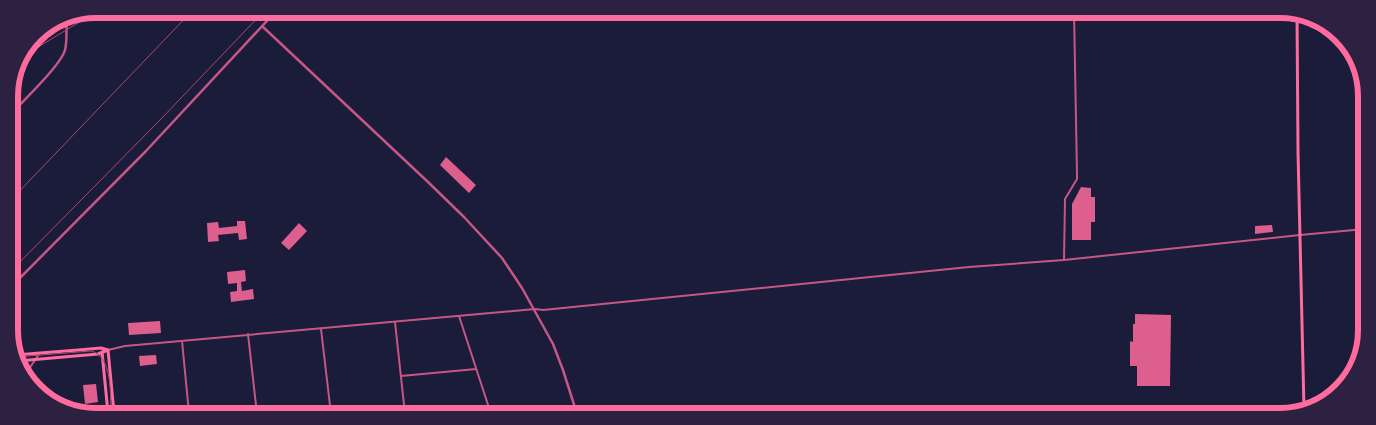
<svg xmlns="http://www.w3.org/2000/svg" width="1376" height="425" font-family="Helvetica,sans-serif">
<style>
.building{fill:#dd5f8e}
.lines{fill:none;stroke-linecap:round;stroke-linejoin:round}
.minor{stroke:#c65784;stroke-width:2}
.tertiary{stroke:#c65784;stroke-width:2.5}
.secondary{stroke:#ff6b9d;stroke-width:3}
.trunk{stroke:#ff6b9d;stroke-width:3}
.tram{stroke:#a44b75;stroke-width:1}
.rail{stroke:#a44b75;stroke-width:1}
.rim{fill:none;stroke:#ff6b9d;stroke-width:6}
</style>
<rect width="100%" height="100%" fill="#1b1b3a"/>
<!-- building -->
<path class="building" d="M 446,157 L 476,185 L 469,193 L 440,165 Z
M 1081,187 L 1091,188 L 1091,197 L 1095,197 L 1095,222 L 1091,222 L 1091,240 L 1072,240 L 1072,204 Z
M 237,221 L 245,221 L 247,239 L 239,240 L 238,233 L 218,235 L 219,241 L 208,242 L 207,223 L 218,222 L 219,228 L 237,226 Z
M 299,223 L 307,231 L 289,250 L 281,243 Z
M 1272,225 L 1273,232 L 1255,234 L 1255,226 Z
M 245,270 L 246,281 L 241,282 L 242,291 L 253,289 L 254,299 L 231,302 L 230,292 L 237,291 L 237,283 L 228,284 L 227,272 Z
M 1135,314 L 1171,315 L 1170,386 L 1137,386 L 1137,366 L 1130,366 L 1130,341 L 1133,342 L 1133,324 L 1135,324 Z
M 160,321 L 161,333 L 129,335 L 128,323 Z
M 156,355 L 157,364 L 140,366 L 139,356 Z
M 96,384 L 98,402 L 85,404 L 83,385 Z"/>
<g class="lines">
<!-- minor -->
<path class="minor" d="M 1064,260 L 1300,235 L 1365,229
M 459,316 L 491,414
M 395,322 L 405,414
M 321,329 L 331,414
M 248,334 L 257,414
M 182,341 L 189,413
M 108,350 L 125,346 L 535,309 L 543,310 L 969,267 L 1064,260 L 1065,199 L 1077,179 L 1077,175 L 1074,11
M 25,375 L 39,354
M 401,376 L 476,369"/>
<!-- tertiary -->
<path class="tertiary" d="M 262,26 L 428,182 L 464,217 L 502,258 L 522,288 L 553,344 L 563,370 L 577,414
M 9,116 C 22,102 61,65 65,50 C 68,38 65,26 68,14
M 10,288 L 146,151 L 278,9"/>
<!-- secondary -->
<path class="secondary" d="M 108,350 L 114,413
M 102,352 L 108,413
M 15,355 L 78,350 L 101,348 L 108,350
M 18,361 L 98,354 L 108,350"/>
<!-- trunk -->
<path class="trunk" d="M 1297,12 L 1298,152 L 1304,409"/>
<!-- tram -->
<path class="tram" d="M 10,272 L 160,120 L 266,9
M 16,357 L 91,351 C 113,356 110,395 111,413"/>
<!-- rail -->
<path class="rail" d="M 25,55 L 101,9
M 10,201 L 194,9"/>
</g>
<!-- crop -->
<path d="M0 0H1376V425H0ZM96 18H1280A78 78 0 0 1 1358 96V330A78 78 0 0 1 1280 408H96A78 78 0 0 1 18 330V96A78 78 0 0 1 96 18Z" fill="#2d2142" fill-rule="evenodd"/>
<path class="rim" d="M96 18H1280A78 78 0 0 1 1358 96V330A78 78 0 0 1 1280 408H96A78 78 0 0 1 18 330V96A78 78 0 0 1 96 18Z"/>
</svg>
